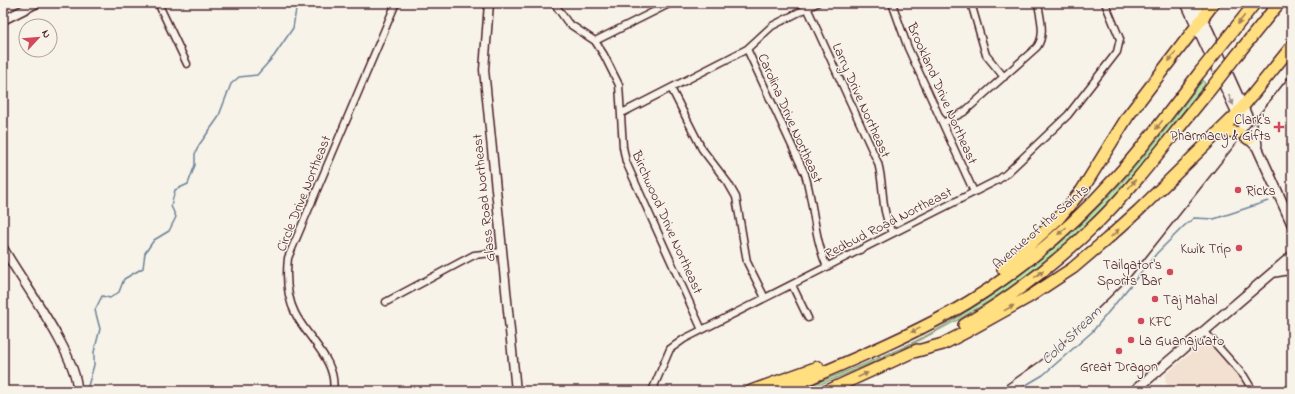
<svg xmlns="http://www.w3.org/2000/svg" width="1295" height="394" font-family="'Indie Flower',sans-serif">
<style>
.built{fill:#f2e0d0}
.green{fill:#b8eaaa;stroke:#81846a}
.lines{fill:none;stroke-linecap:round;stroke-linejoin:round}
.stream{stroke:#6b8199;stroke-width:1.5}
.minor-casing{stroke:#4a1f2b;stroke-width:9}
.tertiary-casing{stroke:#4a1f2b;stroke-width:11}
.secondary-casing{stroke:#4a1f2b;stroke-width:12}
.motorway-casing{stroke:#4a1f2b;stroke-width:14}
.minor{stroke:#f7f3e8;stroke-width:6}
.tertiary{stroke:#f7f3e8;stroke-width:8}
.secondary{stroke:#f7f3e8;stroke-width:9}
.motorway{stroke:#ffdf80;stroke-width:11}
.rail{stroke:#4a1f2b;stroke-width:1.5}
.motorway-bridge-casing{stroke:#4a1f2b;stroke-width:14;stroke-linecap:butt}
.motorway-bridge{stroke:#ffdf80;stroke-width:11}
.oneway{fill:#a47f56}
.oneway2{fill:#a0898a}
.poi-dot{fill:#d1495b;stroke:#f7f3e8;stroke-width:1.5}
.labels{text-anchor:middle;stroke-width:3;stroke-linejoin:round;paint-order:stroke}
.street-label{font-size:14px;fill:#4a1f2b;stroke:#f7f3e8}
.poi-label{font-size:14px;fill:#4a1f2b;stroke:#f7f3e8;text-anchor:start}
.water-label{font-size:15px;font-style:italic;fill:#5a5062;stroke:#f7f3e8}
</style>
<rect width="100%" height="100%" fill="#f7f3e8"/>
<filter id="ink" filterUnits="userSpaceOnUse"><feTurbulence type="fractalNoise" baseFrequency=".025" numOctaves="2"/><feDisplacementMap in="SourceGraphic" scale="8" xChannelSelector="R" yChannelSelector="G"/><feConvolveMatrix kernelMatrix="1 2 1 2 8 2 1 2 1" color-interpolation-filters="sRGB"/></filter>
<g filter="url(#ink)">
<!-- built -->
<path class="built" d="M 1205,341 L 1210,342 L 1235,371 L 1249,391 L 1170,391 L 1165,380 L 1166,374 Z"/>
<!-- green -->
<path class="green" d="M 1203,80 L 1205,84 C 1167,131 1132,181 1088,222 C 1044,265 993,302 939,330 C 896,354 850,372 804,391 L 798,391 C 842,372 889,356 931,333 C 993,298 1054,254 1103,202 C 1140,164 1171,122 1203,80 Z"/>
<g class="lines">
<!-- stream -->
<path class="stream" d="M 1290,191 L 1292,189
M 88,386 L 94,365 L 94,352 L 100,329 L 95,310 L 102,296 L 110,298 L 119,292 L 124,279 L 143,268 L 145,253 L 154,240 L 169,231 L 176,217 L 171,206 L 175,190 L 188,184 L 195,165 L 195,154 L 199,145 L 218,118 L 231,84 L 239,77 L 257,75 L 274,56 L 293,28 L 297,3
M 1016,391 L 1043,375 L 1092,332 L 1157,253 L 1184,226 L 1194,218 L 1214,219 L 1268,201"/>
<!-- minor casing -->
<g class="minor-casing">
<path id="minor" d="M 158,3 L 187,64
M 554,3 L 568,23 L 595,41 L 604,55 L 619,85 L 623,147 L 626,162 L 702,330
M 805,3 L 878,163 C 885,189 880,207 892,233
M 892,3 L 908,48 L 974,192
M 971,3 L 986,55 L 1004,77
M 595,41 L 671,3
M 747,49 L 805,174 C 814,204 814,238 827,267
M 671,88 L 702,149 L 728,183 L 736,197 L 747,262 L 765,298
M 622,113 L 747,49 L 772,26 L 817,3
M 943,123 L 964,112 L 1037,47 C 1046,34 1040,18 1038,3
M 792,285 L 808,318
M 386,302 L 474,255 L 501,252
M 1205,332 L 1244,376 L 1253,391
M 333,391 C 338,361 307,338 295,313 C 287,297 286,276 288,258 L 396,3
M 652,391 L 670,349 L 684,339 L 998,180 L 1006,174 L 1068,115 L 1117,52 L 1120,39 L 1105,3"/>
</g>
<!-- tertiary casing -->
<g class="tertiary-casing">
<path id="tertiary" d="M 489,3 L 484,70 L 486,89 L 516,391
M 3,20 L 37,3
M 3,248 C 21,280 79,358 77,391"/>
</g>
<!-- secondary casing -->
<g class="secondary-casing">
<path id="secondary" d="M 1186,3 L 1249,139 L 1257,147 L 1292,224
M 1194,3 L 1208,30 L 1256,136 L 1257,147
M 1275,272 L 1292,269
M 1134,391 L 1292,256"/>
</g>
<!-- motorway casing -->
<g class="motorway-casing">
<path id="motorway" d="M 1199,3 L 1210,3
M 1228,37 L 1255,3
M 1237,55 L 1279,3
M 1216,134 C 1229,129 1238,131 1249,139
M 1003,269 L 1058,219 L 1082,190 L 1128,116 L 1214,3
M 964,325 C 1013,296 1059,261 1099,221 C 1139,181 1173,134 1209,91
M 910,353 L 943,344 L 968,331 L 1029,297 L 1073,268 L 1107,239 L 1139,210 L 1237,114 L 1292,46
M 751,391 L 818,367
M 780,391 C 837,366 895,343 950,313 C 1012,278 1070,229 1117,176 C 1147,143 1173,107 1200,72
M 827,391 L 917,350"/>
</g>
<!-- minor -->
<use href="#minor" class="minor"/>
<!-- tertiary -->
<use href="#tertiary" class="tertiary"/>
<!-- secondary -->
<use href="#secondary" class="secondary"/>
<!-- motorway -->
<use href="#motorway" class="motorway"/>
<!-- rail -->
<path class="rail" d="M 997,391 L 1039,362 L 1065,341 L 1130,277 L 1292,73"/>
<!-- motorway-bridge casing -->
<g class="motorway-bridge-casing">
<path id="motorway-bridge" d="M 1200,72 L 1228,37
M 1209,91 L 1237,55"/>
</g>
<!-- motorway-bridge -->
<use href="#motorway-bridge" class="motorway-bridge"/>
</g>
<!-- one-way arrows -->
<defs><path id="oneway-solid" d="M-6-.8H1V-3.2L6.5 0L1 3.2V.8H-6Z"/></defs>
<g class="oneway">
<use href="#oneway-solid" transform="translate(1241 20) rotate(128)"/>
<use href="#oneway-solid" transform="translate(1172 57) rotate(127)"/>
<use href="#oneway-solid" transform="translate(1159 125) rotate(128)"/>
<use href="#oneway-solid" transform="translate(1132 184) rotate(-50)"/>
<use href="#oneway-solid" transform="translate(1062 231) rotate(139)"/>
<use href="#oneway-solid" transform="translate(1115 233) rotate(-43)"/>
<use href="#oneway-solid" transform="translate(1039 274) rotate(-37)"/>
<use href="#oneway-solid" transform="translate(1009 308) rotate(-29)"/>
<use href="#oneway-solid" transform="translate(916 330) rotate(154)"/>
<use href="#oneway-solid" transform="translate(863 375) rotate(-25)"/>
</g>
<use class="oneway2" href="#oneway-solid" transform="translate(1231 100) rotate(65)"/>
</g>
<!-- markers -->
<g class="poi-dot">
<path d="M1277 121h4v4h4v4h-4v4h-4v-4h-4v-4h4z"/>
<circle cx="1238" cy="190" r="4"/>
<circle cx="1239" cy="248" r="4"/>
<circle cx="1170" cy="272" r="4"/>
<circle cx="1155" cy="299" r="4"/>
<circle cx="1141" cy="321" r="4"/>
<circle cx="1131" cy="340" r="4"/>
<circle cx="1119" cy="351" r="4"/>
</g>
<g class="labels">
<!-- street labels -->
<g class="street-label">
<text transform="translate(943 93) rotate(66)" y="5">Brookland Drive Northeast</text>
<text transform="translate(862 100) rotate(66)" y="5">Larry Drive Northeast</text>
<text transform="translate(791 118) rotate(66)" y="5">Carolina Drive Northeast</text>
<text transform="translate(303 193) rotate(-68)" y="5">Circle Drive Northeast</text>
<text transform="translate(483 198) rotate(-96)" y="5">Glass Road Northeast</text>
<text transform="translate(668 222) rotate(66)" y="5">Birchwood Drive Northeast</text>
<text transform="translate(888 222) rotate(-27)" y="5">Redbud Road Northeast</text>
<text transform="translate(1040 226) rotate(-41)" y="5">Avenue of the Saints</text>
</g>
<!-- poi labels -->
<g class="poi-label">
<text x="1271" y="124" text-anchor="end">Clark's<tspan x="1271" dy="16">Pharmacy &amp; Gifts</tspan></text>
<text x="1246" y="195">Ricks</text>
<text x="1231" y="253" text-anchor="end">Kwik Trip</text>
<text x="1162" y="269" text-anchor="end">Tailgator's<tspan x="1162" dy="16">Sports Bar</tspan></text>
<text x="1163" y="304">Taj Mahal</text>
<text x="1149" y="326">KFC</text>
<text x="1139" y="345">La Guanajuato</text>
<text x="1119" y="371" text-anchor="middle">Great Dragon</text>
</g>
<!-- water labels -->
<g class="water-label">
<text transform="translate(1071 335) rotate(-44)" y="5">Cold Stream</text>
</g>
</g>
<!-- margin -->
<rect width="1295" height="394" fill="none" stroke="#f7f3e8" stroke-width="16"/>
<rect x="8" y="8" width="1279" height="378" fill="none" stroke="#4a1f2b" stroke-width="1.5" filter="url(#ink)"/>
<!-- north arrow -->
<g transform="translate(38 38) rotate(64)"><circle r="19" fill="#f7f3e8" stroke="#b29e9c"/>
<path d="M0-3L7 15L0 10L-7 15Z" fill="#d1495b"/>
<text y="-6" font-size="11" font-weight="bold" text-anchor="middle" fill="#4a1f2b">N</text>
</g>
</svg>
